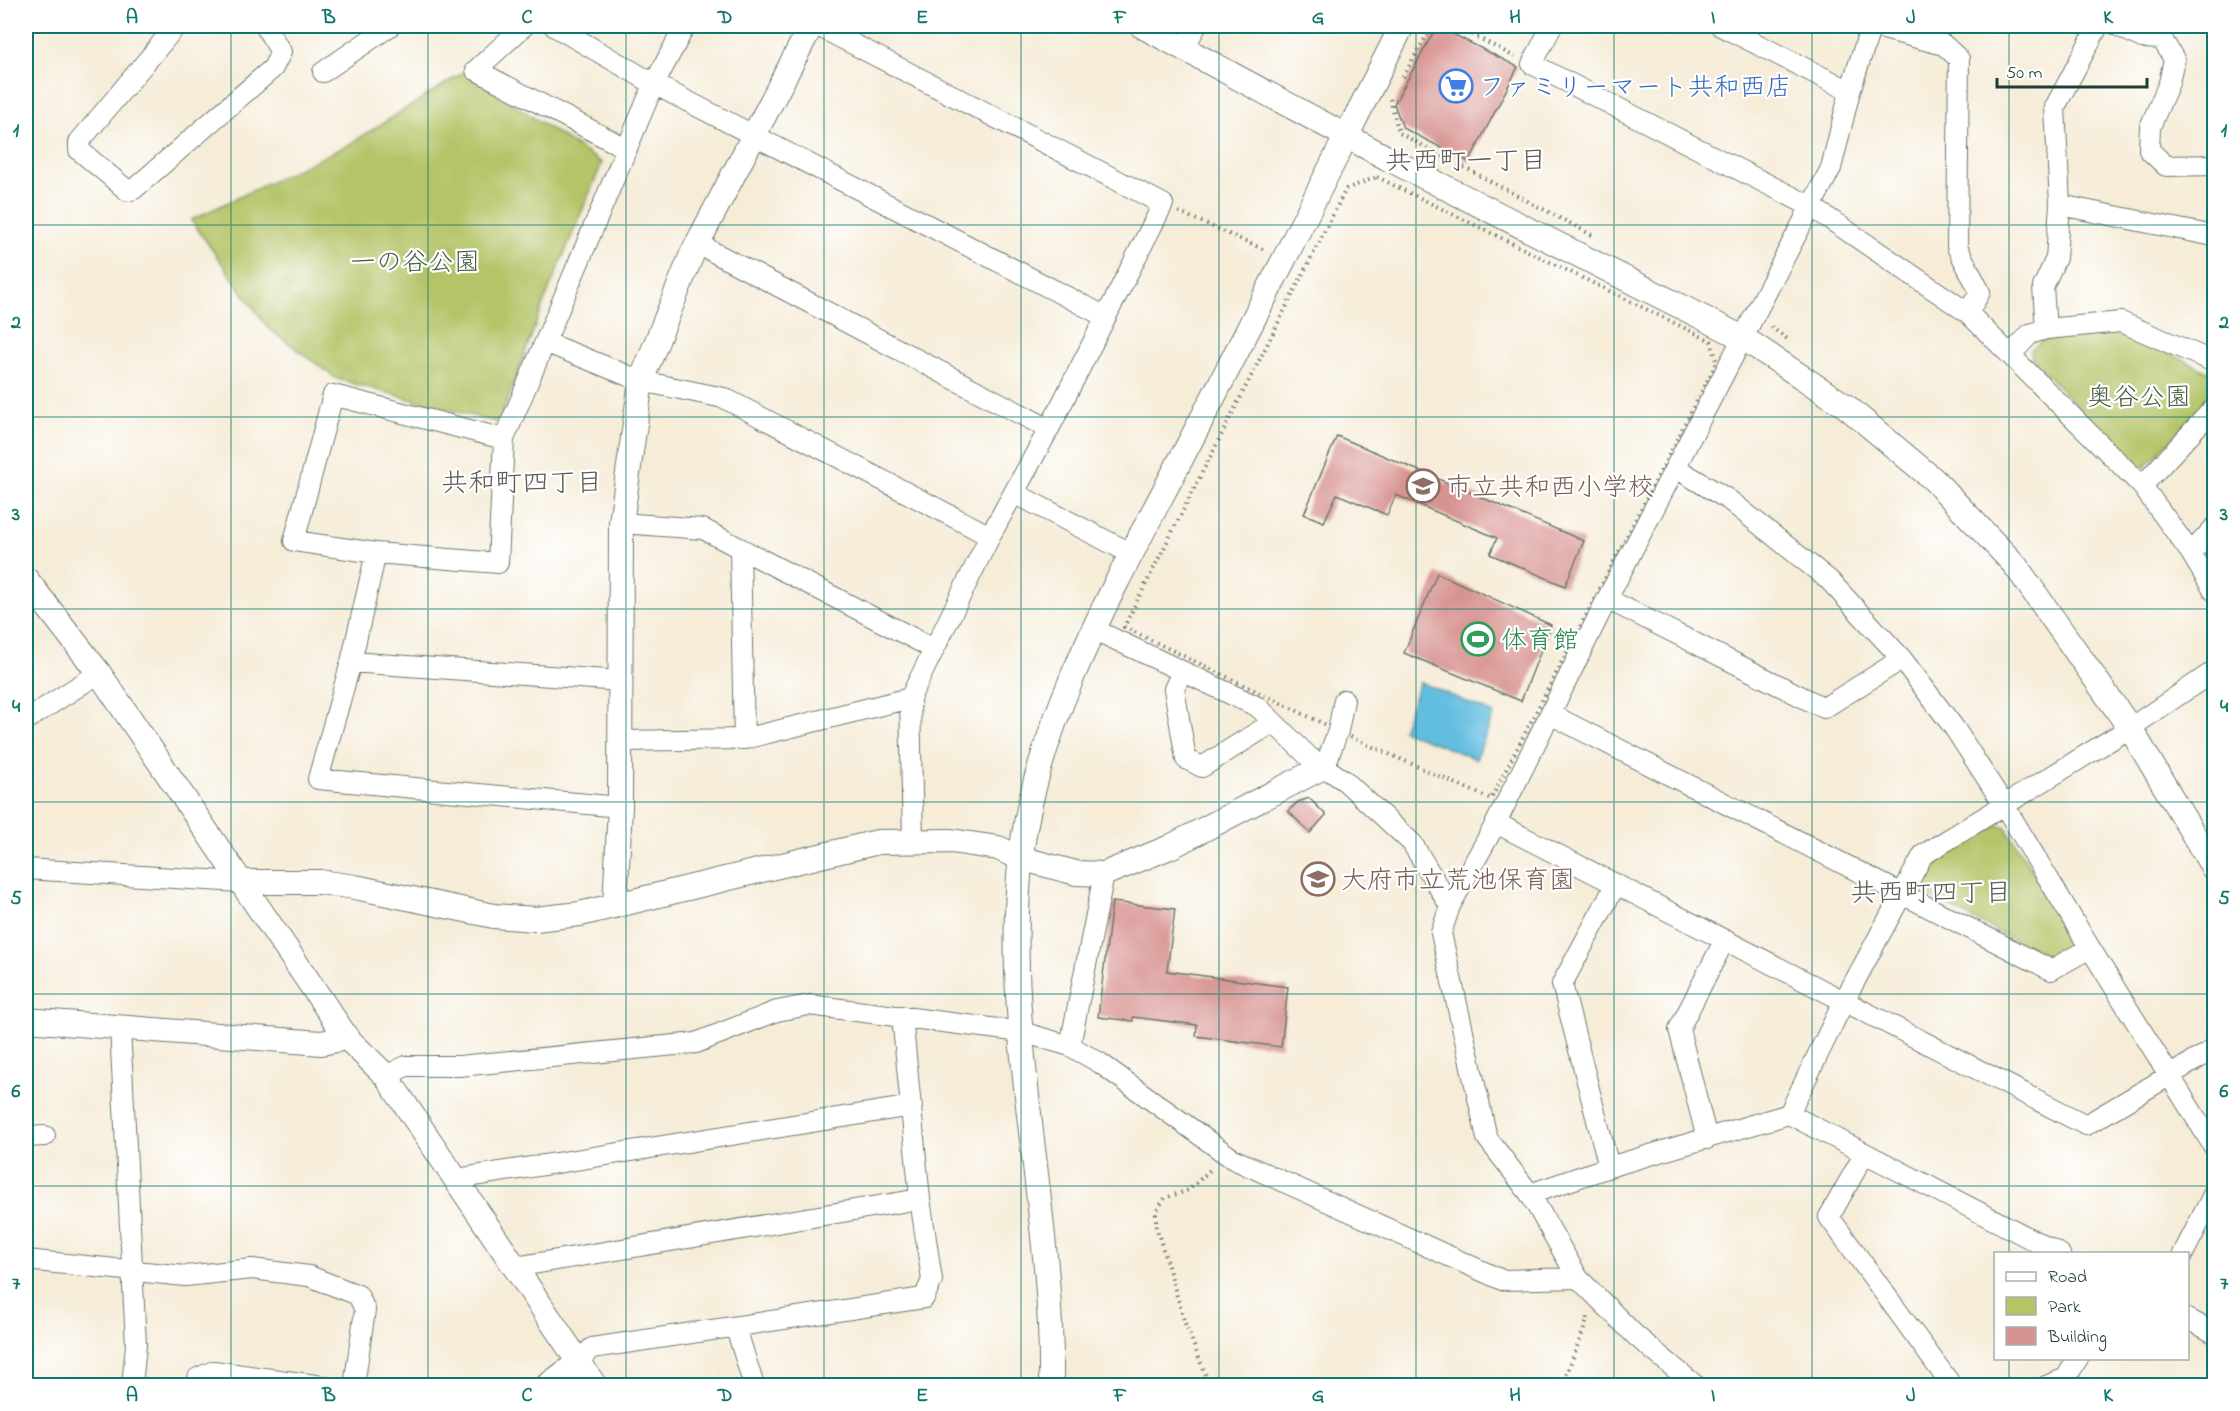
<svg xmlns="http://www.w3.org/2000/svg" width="2240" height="1411" font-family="'Indie Flower','Klee One',sans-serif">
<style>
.green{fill:#b4c467;stroke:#6a804e;stroke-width:1.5}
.water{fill:#62bee0;stroke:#407e8a;stroke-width:1.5}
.building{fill:#d79390}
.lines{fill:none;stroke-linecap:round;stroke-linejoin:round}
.minor-casing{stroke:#6a7a6d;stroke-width:22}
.tertiary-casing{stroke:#6a7a6d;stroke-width:26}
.path{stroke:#6a7a6d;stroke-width:4;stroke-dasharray:1.5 4.5;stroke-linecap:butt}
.minor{stroke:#fff;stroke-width:20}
.tertiary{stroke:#fff;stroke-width:24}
.grid{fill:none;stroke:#0f766e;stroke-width:1.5;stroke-opacity:0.55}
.labels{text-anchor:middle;stroke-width:4.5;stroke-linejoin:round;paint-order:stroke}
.shop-label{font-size:26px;fill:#366cbe;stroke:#fff;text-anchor:start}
.park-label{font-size:26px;fill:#445f41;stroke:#fff}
.education-label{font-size:26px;fill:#785e54;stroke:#fff;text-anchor:start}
.leisure-label{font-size:26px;fill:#27864d;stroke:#fff;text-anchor:start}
.neighbourhood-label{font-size:27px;fill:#5f5b54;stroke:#fff}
.neatline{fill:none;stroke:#0f766e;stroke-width:2}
.grid-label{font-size:20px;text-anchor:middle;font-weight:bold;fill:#0f766e}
</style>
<rect width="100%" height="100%" fill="#fff"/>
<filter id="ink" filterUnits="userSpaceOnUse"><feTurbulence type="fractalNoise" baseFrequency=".0167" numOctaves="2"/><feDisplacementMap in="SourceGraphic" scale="12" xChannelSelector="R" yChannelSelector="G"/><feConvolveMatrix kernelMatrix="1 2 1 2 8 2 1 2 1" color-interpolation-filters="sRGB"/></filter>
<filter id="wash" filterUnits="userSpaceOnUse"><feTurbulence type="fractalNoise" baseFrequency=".008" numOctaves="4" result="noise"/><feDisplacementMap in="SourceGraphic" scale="24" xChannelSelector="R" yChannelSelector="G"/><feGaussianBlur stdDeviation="1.35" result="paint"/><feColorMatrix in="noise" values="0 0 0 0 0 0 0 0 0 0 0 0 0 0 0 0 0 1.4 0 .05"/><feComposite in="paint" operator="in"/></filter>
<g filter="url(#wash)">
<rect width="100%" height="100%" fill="#f6ecd8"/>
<!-- green -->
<path class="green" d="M 464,72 L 602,163 L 542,307 L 499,423 L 337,379 L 268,328 L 191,220 L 350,144 Z
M 2123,330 L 2214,375 L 2214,395 L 2144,468 L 2135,467 L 2032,359 L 2031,349 L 2043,340 Z
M 1995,825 L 2005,826 L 2075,941 L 2073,950 L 2058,959 L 2048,958 L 1919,891 L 1932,862 Z"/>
<!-- water -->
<path class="water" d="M 1420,682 L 1494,714 L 1476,759 L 1402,730 Z"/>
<g id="blocks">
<!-- building -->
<path class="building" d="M 1437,26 L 1518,67 L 1469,162 L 1403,128 L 1394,104 Z
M 1337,436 L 1584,541 L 1565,586 L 1490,554 L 1497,538 L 1396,495 L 1387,515 L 1337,494 L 1324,522 L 1304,514 Z
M 1437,573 L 1551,625 L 1521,701 L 1404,653 Z
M 1309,798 L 1326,815 L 1310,833 L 1288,811 L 1298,802 Z
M 1112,902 L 1175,909 L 1167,971 L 1288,987 L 1281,1047 L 1196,1036 L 1197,1025 L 1133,1017 L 1133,1021 L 1098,1017 Z"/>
</g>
</g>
<g filter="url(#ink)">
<use href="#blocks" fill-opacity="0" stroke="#6a7a6d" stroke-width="1.5"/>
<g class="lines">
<!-- minor casing -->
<g class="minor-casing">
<path id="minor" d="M 176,26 L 79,142 L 79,150 L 128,191 L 134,189 L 273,68 L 281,52 L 265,26
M 524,26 L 476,70 L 627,149
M 554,26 L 654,84 L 1106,317
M 685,26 L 654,84 L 545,342 L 641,381 L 724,398 L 990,536 L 910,698 L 913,841
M 818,26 L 1163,204 L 1049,429 L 990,536
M 1552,26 L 1532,64 L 1812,207 L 1968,313 L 2142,486 L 2191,553 L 2214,591
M 1721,26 L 1850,91
M 1873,26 L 1944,45 L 1959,59 L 1957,247 L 1980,292 L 1968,313
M 2118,26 L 2142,38 L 2162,39 L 2174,59 L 2169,83 L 2150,127 L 2149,150 L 2166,166 L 2214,165
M 1185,47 L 1196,26
M 323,72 L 390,26
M 2060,205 L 2214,236
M 698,244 L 1049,429
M 2046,329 L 2043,287 L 2056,258 L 2060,205 L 2055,107 L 2098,26
M 2011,354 L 2030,334 L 2046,329 L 2121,322 L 2214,362
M 333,395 L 504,439 L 498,563 L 376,553 L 294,541 Z
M 504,439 L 545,342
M 1676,468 L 1729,500 L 1829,580 L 1902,659 L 1955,729 L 2004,805 L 2090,948 L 2214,1147
M 2142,486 L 2214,408
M 1014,493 L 1132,554
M 621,523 L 703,529 L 934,649
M 740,548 L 744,739
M 376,553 L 351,662 L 621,681
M 2191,553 L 2214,528
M 1607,599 L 1824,708 L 1902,659
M 1095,630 L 1258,707 L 1309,757 L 1345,781 L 1412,843 L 1450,906 L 1441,933 L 1487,1138 L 1530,1194 L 1578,1278 L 1636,1336 L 1696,1386
M 351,662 L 318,779 L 620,807
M 1182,672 L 1174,689 L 1186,759 L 1202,767 L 1272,723
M 1550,714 L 2051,970 L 2090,948
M 26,720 L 99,673
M 620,741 L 744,739 L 910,698
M 1325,766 L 1338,731 L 1344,700
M 1496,823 L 2086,1125 L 2214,1049
M 26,869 L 240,882
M 1450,906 L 1496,823 L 1607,599 L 1831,168 L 1850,91 L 1871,26
M 120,1027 L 136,1345 L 132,1386
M 1070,1046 L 1104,874
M 386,1076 L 406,1066 L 459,1066 L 696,1043 L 777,1011 L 809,1005 L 1022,1032 L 1070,1046 L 1100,1063 L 1233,1159 L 1502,1280 L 1578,1278
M 1789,1114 L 1844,1001 L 1923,855 L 2130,728 L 2214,671
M 26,1137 L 45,1136
M 1707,1139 L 1679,1029 L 1724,941
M 1865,1153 L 1829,1217 L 1952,1386
M 1609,1167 L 1562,984 L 1616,884
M 456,1179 L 912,1106
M 1530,1194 L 1609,1167 L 1789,1114 L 2060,1254
M 2183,1254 L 2214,1193
M 26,1260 L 185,1276 L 252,1269 L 309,1276 L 358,1295 L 365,1310 L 354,1386
M 515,1267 L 920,1199
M 2188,1319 L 2214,1333
M 736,1328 L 754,1386
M 579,1362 L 592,1348 L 924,1298 L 932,1280 L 920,1199 L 902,1016
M 197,1386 L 198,1378 L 214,1371 L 323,1386
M 2046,1386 L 2066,1378 L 2078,1358"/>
</g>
<!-- tertiary casing -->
<g class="tertiary-casing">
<path id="tertiary" d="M 1142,26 L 1387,158 L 1743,338 L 1847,407 L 1934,480 L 2015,565 L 2130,728 L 2214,869
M 26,579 L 99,673 L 347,1038 L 386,1076 L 595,1386
M 240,882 L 320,882 L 355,887 L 494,916 L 535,919 L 580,914 L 878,842 L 951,841 L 998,848 L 1020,858 L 1076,873 L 1104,874 L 1170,847 L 1325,766
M 615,906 L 620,807 L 621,523 L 641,381 L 692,254 L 811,26
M 26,1020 L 321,1043 L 347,1038
M 547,1386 L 579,1362
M 1051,1386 C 1054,1211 1001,1029 1021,856 C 1037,713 1129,561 1194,434 C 1265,299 1333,162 1402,26"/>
</g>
<!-- path -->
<path class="path" d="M 1456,26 L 1515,57
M 1403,77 L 1432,26
M 1390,99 L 1399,133 L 1592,235
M 1377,177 L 1711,341 L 1717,362 L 1491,799 L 1355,739 L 1124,627 L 1346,189 Z
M 1179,212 L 1265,250
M 1771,327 L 1790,341
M 1210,1386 L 1185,1323 L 1156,1226 L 1156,1212 L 1165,1198 L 1189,1190 L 1212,1168
M 1562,1386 L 1587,1321 L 1587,1313"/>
<!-- minor -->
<use href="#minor" class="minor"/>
<!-- tertiary -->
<use href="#tertiary" class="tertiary"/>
</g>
</g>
<!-- grid -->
<path class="grid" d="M 231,26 L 231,1386M 428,26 L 428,1386M 626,26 L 626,1386M 824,26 L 824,1386M 1021,26 L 1021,1386M 1219,26 L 1219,1386M 1416,26 L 1416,1386M 1614,26 L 1614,1386M 1812,26 L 1812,1386M 2009,26 L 2009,1254M 26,225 L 2214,225M 26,417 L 2214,417M 26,609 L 2214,609M 26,802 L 2214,802M 26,994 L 2214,994M 26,1186 L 2214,1186M 2009,1358 L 2009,1386"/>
<!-- icons -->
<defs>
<g id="supermarket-ring" transform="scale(1.725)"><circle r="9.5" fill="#fff" stroke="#3f7fe0" stroke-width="1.5"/><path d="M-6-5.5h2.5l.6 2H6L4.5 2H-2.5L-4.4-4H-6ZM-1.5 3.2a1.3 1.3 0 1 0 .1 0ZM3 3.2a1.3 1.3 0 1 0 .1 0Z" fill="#3f7fe0"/></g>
<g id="school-ring" transform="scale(1.725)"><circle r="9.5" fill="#fff" stroke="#8d6e63" stroke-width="1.5"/><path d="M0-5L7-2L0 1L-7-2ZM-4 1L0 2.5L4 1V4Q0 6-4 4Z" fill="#8d6e63"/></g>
<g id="stadium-ring" transform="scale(1.725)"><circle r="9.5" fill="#fff" stroke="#2e9e5b" stroke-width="1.5"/><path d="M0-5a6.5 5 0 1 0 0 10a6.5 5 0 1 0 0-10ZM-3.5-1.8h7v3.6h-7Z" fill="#2e9e5b"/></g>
</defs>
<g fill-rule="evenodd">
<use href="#supermarket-ring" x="1456" y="86"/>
<use href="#school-ring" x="1423" y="486"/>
<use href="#stadium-ring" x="1478" y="639"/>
<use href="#school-ring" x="1318" y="879"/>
</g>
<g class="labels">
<!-- shop labels -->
<g class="shop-label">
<text x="1479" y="95">ファミリーマート共和西店</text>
</g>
<!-- park labels -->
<g class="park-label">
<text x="415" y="270">一の谷公園</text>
<text x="2139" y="405">奥谷公園</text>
</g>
<!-- education labels -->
<g class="education-label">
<text x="1446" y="495">市立共和西小学校</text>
<text x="1341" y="888">大府市立荒池保育園</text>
</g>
<!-- leisure labels -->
<g class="leisure-label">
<text x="1501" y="648">体育館</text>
</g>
<!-- neighbourhood labels -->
<g class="neighbourhood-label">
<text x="1466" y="169">共西町一丁目</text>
<text x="522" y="491">共和町四丁目</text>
<text x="1931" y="901">共西町四丁目</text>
</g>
</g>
<!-- margin -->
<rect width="2240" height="1411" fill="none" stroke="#fff" stroke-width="66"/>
<!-- legend -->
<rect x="1994" y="1252" width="195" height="108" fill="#ffffff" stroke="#a5b1ae" stroke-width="1.5"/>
<rect x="2006" y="1272" width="30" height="9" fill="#ffffff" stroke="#a5b1ae" stroke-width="1.5"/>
<text x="2048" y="1282" font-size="18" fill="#1f3d34">Road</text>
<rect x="2006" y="1297" width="30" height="18" fill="#b4c467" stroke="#a5b1ae" stroke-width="1.5"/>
<text x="2048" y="1312" font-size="18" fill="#1f3d34">Park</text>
<rect x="2006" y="1327" width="30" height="18" fill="#d79390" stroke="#a5b1ae" stroke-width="1.5"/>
<text x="2048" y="1342" font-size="18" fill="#1f3d34">Building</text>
<!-- scale -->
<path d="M1997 78v9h150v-9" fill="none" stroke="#1f3d34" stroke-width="3"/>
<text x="2006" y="78" font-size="18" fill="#1f3d34" stroke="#ffffff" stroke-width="4.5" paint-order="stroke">50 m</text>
<rect x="33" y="33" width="2174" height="1345" class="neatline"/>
<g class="grid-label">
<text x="132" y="23">A</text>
<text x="329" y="23">B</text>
<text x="527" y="23">C</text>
<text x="725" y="23">D</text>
<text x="922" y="23">E</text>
<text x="1120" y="23">F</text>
<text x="1318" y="23">G</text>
<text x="1515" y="23">H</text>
<text x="1713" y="23">I</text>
<text x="1911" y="23">J</text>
<text x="2108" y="23">K</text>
<text x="16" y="136">1</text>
<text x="2224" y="136">1</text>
<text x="16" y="328">2</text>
<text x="2224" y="328">2</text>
<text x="16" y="520">3</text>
<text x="2224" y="520">3</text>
<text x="16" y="712">4</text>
<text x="2224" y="712">4</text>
<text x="16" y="904">5</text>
<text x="2224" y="904">5</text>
<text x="16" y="1097">6</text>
<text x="2224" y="1097">6</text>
<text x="16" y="1289">7</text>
<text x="2224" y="1289">7</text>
<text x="132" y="1401">A</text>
<text x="329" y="1401">B</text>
<text x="527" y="1401">C</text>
<text x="725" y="1401">D</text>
<text x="922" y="1401">E</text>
<text x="1120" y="1401">F</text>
<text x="1318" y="1401">G</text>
<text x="1515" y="1401">H</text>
<text x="1713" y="1401">I</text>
<text x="1911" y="1401">J</text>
<text x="2108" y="1401">K</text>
</g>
</svg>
